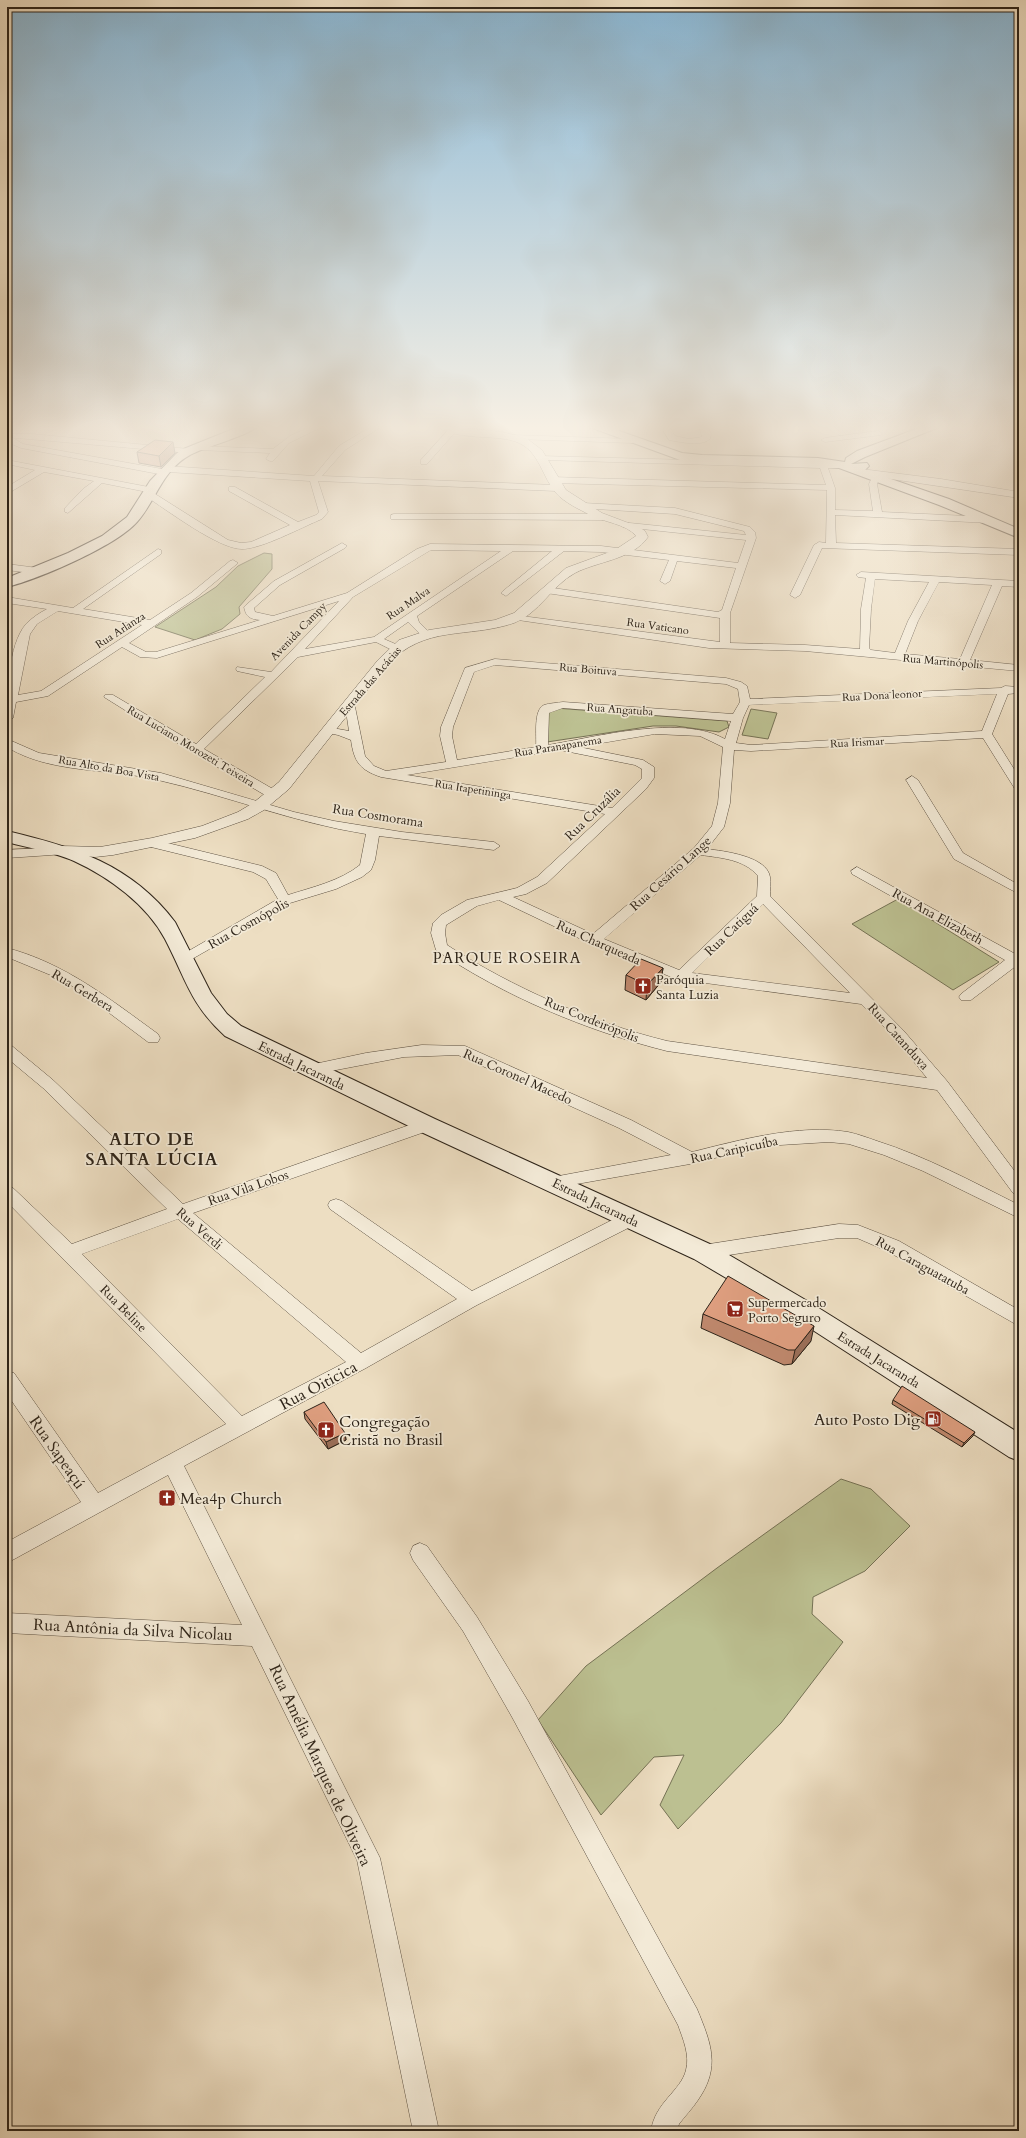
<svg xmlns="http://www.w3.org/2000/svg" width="1026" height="2138" font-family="Cardo,serif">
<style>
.green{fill:#bcc091;stroke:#757255}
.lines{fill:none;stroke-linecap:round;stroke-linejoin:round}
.minor-casing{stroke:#5e5243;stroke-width:1}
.tertiary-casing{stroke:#5e5243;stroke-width:1}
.secondary-casing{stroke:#2e2419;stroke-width:2}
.minor{fill:#f3ead7;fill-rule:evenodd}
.tertiary{fill:#f3ead7;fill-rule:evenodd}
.secondary{fill:#f3ead7;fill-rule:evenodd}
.wall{fill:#bf886d;stroke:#2e2419}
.shaded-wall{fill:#9b6f59;stroke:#2e2419}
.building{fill:#de9e7f;stroke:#2e2419}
.labels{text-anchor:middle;stroke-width:3.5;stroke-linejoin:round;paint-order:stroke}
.far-street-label{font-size:11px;fill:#2e2419;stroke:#f3ead7}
.street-label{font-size:13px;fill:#2e2419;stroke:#f3ead7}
.poi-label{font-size:13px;fill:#2e2419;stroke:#f3ead7;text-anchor:start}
.quarter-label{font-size:15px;letter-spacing:1px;fill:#2e2419;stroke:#f3ead7}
.near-street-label{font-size:16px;fill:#2e2419;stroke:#f3ead7}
.near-poi-label{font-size:16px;fill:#2e2419;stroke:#f3ead7;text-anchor:start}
.district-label{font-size:17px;font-weight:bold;letter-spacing:1px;fill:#2e2419;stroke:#f3ead7}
</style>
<rect width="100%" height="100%" fill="#eddec2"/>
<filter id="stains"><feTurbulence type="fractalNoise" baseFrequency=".005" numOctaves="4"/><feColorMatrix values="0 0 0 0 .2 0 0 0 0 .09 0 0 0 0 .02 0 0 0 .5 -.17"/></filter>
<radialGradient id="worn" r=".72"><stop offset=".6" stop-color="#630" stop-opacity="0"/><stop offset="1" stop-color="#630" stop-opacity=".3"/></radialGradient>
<!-- green -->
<path class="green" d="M 264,553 L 272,554 L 272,569 L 239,607 L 240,614 L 222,629 L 195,640 L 155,627 L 216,587 L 238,566 Z
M 555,708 L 727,721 L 729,727 L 719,732 L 676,726 L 653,726 L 547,742 L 548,710 Z
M 751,709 L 777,713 L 768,739 L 742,735 Z
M 898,899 L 999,962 L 953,990 L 852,924 Z
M 841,1479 L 871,1489 L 910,1526 L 865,1571 L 813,1597 L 812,1614 L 843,1642 L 781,1723 L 678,1829 L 660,1805 L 684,1755 L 654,1757 L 601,1815 L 538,1720 L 586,1666 L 717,1568 Z"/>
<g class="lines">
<!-- minor casing -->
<g class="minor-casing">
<path id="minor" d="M 314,425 L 326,425 L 289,443 L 273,461 L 270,461 L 266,459 L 270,453 L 198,450 L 194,448 L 198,446 L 273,449 L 290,436 Z
M 374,425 L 384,425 L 345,450 L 322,476 L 556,485 L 560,488 L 556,491 L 318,481 L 328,512 L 322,519 C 302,527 262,549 242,549 C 218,549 166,509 145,496 L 144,494 L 147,492 L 102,483 L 68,513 L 65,512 L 65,508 L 83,489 L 94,481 L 44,472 L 7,494 L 7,487 L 35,470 L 7,464 L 7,460 L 154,488 L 155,490 L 152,492 L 228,540 L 241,543 L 251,542 L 290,525 L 229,491 L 229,487 L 235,487 L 298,522 L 316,515 L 319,512 L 310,481 L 168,472 L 164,475 L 21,448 L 7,442 L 7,439 L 13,438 L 23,444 L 162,469 L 166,466 L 314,476 L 339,446 Z
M 609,425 L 617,425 L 620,430 L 613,432 Z
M 660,425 L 668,425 L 675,436 L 689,439 L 702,437 L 699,425 L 707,425 L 711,434 L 710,439 C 701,447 680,442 669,440 Z
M 782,425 L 791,425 L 792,427 L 788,429 Z
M 451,427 L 458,429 L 427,464 L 421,464 L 421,460 Z
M 878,431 L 882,433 L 881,435 L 825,442 L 821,440 L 825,438 Z
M 13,434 L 32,434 L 189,449 L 193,451 L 189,453 L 16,438 L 13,438 Z
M 512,435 L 632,439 L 636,441 L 632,443 L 515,439 L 511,437 Z
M 540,456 L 840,464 L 843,464 L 843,468 L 828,468 L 835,488 L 835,510 L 873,511 L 869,484 L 873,475 L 876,474 L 880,477 L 877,484 L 882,512 L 989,517 L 993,520 L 989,523 L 835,515 L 836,543 L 1019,549 L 1019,555 L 822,548 L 800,595 L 795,598 L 790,595 L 814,545 L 819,542 L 826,543 L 827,490 L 551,483 L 547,480 L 551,477 L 826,485 L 820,468 L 543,460 L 539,458 Z
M 583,503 L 675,508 L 750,527 L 755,532 L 756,538 L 730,613 L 730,643 L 805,645 L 860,649 L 861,609 L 866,578 L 858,577 L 856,575 L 861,572 L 1019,581 L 1019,587 L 1002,586 L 970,660 L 1019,665 L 1019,671 L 805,651 L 709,648 L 518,620 L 513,617 L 514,615 L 720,642 L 720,618 L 546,593 L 541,590 L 546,587 L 718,612 L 722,610 L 736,568 L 677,561 L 670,581 L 665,584 L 660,581 L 669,560 L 601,552 L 564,551 L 506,596 L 501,593 L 503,591 L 552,551 L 513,551 L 417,616 L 419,622 L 431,634 L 430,636 L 422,636 L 408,622 L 384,639 L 400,646 L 401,648 L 400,650 L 392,650 L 376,642 L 298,657 L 204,749 L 278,792 L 280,795 L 278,798 L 270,798 L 192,752 L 104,697 L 105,695 L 113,695 L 196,744 L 265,677 L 237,671 L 236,669 L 237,667 L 271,672 L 339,601 L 157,658 L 140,657 L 122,647 L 48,696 L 16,702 L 13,718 L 7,721 C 7,695 8,645 26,624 C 32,618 39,613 47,609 L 7,603 L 7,597 L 73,608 L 158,549 L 161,550 L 161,554 L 83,609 L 150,620 L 191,593 L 230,561 L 233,560 L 238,563 L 197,597 L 129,643 L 146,652 L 156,652 L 260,620 C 250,619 246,617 244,607 L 246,605 L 274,581 L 342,543 L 347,546 L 345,548 L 280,585 L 254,608 L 255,612 L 273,616 L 347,593 L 417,549 L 430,544 L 601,546 L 738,563 L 746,540 L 623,527 L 619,524 L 620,522 L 746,535 L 744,531 L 675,514 L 580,508 L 580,504 ZM 431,550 L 501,551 L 374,637 L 305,649 L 353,597 ZM 875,579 L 929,582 L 908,621 L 895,653 L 871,650 L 869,648 L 871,609 ZM 939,582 L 992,585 L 960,659 L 905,654 L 918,621 ZM 58,611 L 142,625 L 41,691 L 18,695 L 30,634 L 37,624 Z
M 394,514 L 603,514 L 607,517 L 603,520 L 391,519 L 391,515 Z
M 7,564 L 38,568 L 43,571 L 38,574 L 7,570 Z
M 495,659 L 726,678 L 741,682 L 747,686 L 750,699 L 1001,688 L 1005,686 L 1019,687 L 1019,693 L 1008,694 L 992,734 L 1019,777 L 1019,790 L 1015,789 L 983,738 L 751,751 L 734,750 L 730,803 L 724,827 L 707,849 C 723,851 767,856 770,877 C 771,883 770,890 770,896 L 903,1030 L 947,1081 L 1019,1177 L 1019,1195 L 1013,1193 L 937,1090 L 667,1051 C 587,1031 504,996 436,950 L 431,933 L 433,923 L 441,915 L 467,900 L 517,888 L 537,877 L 605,814 L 381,777 C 360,770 354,762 351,740 L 338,735 L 323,732 L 321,730 L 327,727 L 349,731 L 345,704 L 350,701 L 354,702 L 365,756 L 374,766 L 386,771 L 446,762 L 440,736 L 441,727 L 465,668 ZM 495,665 L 726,684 L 738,689 L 740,702 L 733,714 L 563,702 C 557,703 550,703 544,705 C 533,710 537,736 536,747 L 457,760 L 452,736 L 453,727 L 474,672 ZM 997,694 L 982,731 L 751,745 L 736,743 L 743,718 L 749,705 ZM 563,708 L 731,721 L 725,739 C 681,714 596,737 548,745 L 549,713 ZM 655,734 L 700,736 L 723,747 L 718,803 L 712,826 L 694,848 L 593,934 L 513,897 L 526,894 L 547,883 L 646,789 L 654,778 L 654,767 L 643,760 L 579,747 ZM 560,750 L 635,765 L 642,769 L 642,778 L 612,808 L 407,775 ZM 701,855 C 721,858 744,859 758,876 L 757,896 L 679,970 L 604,939 ZM 499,900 L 589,943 L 676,979 L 861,1004 L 893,1036 L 927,1078 L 667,1041 C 593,1023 511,987 447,945 L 445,933 L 446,925 L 477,906 ZM 763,904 L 850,993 L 692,973 Z
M 7,739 L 39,753 L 161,773 L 294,812 L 334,821 L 402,832 L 494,842 L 500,846 L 494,850 L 379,836 L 375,860 L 371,870 L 362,877 L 336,889 L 290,903 L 185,963 L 180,962 L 178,959 L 180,956 L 278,899 L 266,879 L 253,872 L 147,846 L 145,843 L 147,840 L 151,839 L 262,866 L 276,873 L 288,895 C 313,887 340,881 360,865 L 366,834 C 295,823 228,796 158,780 C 109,768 50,774 7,747 Z
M 912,776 L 918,780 L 963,853 L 1019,885 L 1019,894 L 954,859 L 906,780 Z
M 62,847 L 68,851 L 66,854 L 7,858 L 7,850 Z
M 857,867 L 1019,956 L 1019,966 L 1016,966 L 971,1000 L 961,1000 L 959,997 L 961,994 L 1005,960 L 852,874 L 851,871 Z
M 7,948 C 65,963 111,1000 158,1034 L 160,1038 L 158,1042 L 148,1042 L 76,988 L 53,976 L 7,957 Z
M 7,1045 L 12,1046 L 53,1080 L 183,1204 L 421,1121 L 427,1119 L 433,1121 L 435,1125 L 433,1129 L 193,1213 L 361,1353 L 457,1299 L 330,1209 L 328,1205 L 330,1201 L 336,1199 L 342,1201 L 472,1291 L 624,1214 L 630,1213 L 636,1214 L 638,1219 L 636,1224 L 477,1305 L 366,1368 L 184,1466 L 380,1858 L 439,2131 L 413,2131 L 357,1860 L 252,1646 L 7,1633 L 7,1613 L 242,1625 L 168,1475 L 7,1563 L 7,1542 L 81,1502 L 7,1394 L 7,1371 L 14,1373 L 98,1493 L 226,1424 L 7,1202 L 7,1186 L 13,1188 L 72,1244 L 167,1209 L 43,1088 L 7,1058 ZM 178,1219 L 346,1362 L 242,1416 L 82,1254 Z
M 422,1045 L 465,1046 L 631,1120 L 692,1152 C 740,1140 798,1124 848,1132 C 858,1134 868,1138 877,1141 C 927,1157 973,1182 1019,1205 L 1019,1218 L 923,1171 L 884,1155 L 849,1144 L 829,1142 L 764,1146 L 690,1164 L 554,1188 L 548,1186 L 546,1182 L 548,1178 L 671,1155 L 619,1128 L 458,1055 L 404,1057 L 310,1075 L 305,1074 L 302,1070 L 305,1066 L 366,1053 Z
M 839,1224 L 858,1225 L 899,1241 L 1019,1310 L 1019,1326 L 887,1251 L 857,1238 L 839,1238 L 703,1259 L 697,1257 L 694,1252 L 697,1247 L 703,1245 Z
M 420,1543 L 427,1546 L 477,1617 L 528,1701 L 697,2009 C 711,2043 721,2067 698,2100 C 692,2109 685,2116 679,2124 L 677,2131 L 651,2131 C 655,2102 681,2091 686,2070 C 690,2055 683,2039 678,2025 L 512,1717 L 463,1631 L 413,1560 L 410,1553 L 413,1546 Z"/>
</g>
<!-- tertiary casing -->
<g class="tertiary-casing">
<path id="tertiary" d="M 436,425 L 502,432 L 526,438 L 542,450 L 566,490 L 602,513 L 639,527 L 645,531 L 648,537 C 632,560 598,561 575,573 C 551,586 540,613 514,623 C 467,639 425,624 387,665 L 289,789 L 264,810 L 248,819 L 195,838 L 113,855 L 95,857 L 56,854 L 54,851 L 56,848 L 62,846 L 100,847 L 152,838 L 202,826 L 238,812 L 253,803 L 279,782 L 378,660 L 399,640 L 429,630 L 495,620 L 514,613 L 566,568 L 615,550 L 636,536 C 627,524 603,522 590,515 C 579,509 565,503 556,493 C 540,474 539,446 510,440 C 490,435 451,440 436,425 Z
M 861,469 L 941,479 L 1019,492 L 1019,498 L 857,474 L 856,472 L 857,470 Z"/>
</g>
<!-- secondary casing -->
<g class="secondary-casing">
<path id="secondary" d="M 243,425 L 259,425 C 251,435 204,447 190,455 C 162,470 156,501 137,522 C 116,546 39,579 7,587 L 7,578 L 68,553 L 102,536 L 127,517 L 150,481 L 176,454 L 181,450 Z
M 584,425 L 602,425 L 682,453 L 702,455 L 818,458 L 845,462 L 846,458 L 857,451 L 927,425 L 944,425 L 865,457 L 851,464 L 867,463 L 869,466 L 865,470 L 949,499 L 1019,529 L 1019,538 L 939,505 L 839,468 L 818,466 L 702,463 L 680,460 Z
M 7,831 C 74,847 131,864 175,922 L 211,993 L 227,1014 L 241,1026 L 435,1119 L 712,1245 L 809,1302 L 1019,1433 L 1019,1461 L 1009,1457 L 791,1316 L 694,1259 L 419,1131 L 225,1036 C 190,1004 186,979 165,939 C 147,905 109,877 74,861 C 53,852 29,848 7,842 Z"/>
</g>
<!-- minor -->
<use href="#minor" class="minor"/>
<!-- tertiary -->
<use href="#tertiary" class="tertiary"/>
<!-- secondary -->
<use href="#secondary" class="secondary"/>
</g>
<!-- wall -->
<path class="wall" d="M 137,452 L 175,453 L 161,467 L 139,463 Z
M 663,968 L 661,982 L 646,1000 L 625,990 L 626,975 Z
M 703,1314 L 811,1341 L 792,1364 L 784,1365 L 701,1328 Z
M 893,1400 L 973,1436 L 962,1447 L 892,1404 Z
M 304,1412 L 345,1433 L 346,1440 L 328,1449 L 305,1419 Z"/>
<!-- shaded-wall -->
<path class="shaded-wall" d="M 173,442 L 175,453 L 161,467 L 159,456 Z
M 663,968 L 661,982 L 646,1000 L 647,985 Z
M 814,1326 L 811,1341 L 792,1364 L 795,1350 Z
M 975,1432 L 973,1436 L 962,1447 L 964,1443 Z
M 345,1433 L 346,1440 L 328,1449 L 326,1442 Z"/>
<!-- building -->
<path class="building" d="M 155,440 L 173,442 L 159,456 L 137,452 Z
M 641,959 L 663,968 L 647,985 L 626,975 Z
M 728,1276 L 814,1326 L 795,1350 L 788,1350 L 703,1314 Z
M 902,1386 L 975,1432 L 964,1443 L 893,1400 Z
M 324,1402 L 345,1433 L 326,1442 L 304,1412 Z"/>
<!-- sky -->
<linearGradient id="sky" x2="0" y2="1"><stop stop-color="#89b7d5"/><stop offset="0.59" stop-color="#f7f0e4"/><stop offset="1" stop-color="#f7f0e4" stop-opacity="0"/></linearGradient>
<rect width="1026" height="725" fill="url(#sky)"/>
<!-- icons -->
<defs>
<g id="church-square" transform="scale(0.9)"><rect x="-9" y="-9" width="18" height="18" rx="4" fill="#8f2418" stroke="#f3ead7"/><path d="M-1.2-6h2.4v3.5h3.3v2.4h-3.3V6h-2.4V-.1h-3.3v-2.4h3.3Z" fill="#fff"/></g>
<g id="supermarket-square" transform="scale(0.9)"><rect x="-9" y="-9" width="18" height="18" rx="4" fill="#8f2418" stroke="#f3ead7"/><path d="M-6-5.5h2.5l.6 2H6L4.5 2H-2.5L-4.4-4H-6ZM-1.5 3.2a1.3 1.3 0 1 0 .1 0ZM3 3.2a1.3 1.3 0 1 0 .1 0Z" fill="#fff"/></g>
<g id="fuel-square" transform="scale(0.9)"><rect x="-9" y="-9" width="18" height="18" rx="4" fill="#8f2418" stroke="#f3ead7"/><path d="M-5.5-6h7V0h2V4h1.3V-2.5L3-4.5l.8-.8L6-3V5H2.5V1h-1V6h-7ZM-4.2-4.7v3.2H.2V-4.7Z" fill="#fff"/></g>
</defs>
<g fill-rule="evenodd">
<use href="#church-square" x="643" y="986"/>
<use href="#supermarket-square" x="735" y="1309"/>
<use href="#fuel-square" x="933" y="1419"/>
<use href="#church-square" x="326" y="1430"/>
<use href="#church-square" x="167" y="1498"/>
</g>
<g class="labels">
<!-- far-street labels -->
<g class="far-street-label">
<text transform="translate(408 603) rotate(-34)" y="4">Rua Malva</text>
<text transform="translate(658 626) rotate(8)" y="4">Rua Vaticano</text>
<text transform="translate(120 630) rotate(-33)" y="4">Rua Arlanza</text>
<text transform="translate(298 631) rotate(-46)" y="4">Avenida Campy</text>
<text transform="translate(943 661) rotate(5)" y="4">Rua Martinópolis</text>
<text transform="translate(588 669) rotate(5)" y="4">Rua Boituva</text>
<text transform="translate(370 681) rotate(-49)" y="4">Estrada das Acácias</text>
<text transform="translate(882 695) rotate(-3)" y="4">Rua Dona leonor</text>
<text transform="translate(620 709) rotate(4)" y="4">Rua Angatuba</text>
<text transform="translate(857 742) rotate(-3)" y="4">Rua Irismar</text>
<text transform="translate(191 746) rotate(31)" y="4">Rua Luciano Morozeti Teixeira</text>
<text transform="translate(558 746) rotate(-9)" y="4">Rua Paranapanema</text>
<text transform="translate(109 768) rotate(10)" y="4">Rua Alto da Boa Vista</text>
<text transform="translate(473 789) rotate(9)" y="4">Rua Itapetininga</text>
</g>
<!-- street labels -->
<g class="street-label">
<text transform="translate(592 813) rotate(-44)" y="5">Rua Cruzália</text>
<text transform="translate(378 815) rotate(9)" y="5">Rua Cosmorama</text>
<text transform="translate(670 873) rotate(-42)" y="5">Rua Cesário Lange</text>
<text transform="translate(938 916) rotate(29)" y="5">Rua Ana Elizabeth</text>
<text transform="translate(248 923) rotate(-29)" y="5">Rua Cosmópolis</text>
<text transform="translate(731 929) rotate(-44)" y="5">Rua Catiguá</text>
<text transform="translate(599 942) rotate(24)" y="5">Rua Charqueada</text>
<text transform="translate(83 990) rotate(31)" y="5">Rua Gerbera</text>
<text transform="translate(592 1019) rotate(22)" y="5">Rua Cordeirópolis</text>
<text transform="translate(899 1036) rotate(48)" y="5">Rua Catanduva</text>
<text transform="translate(302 1065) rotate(26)" y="5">Estrada Jacaranda</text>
<text transform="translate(518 1076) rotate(24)" y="5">Rua Coronel Macedo</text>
<text transform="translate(734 1149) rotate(-12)" y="5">Rua Caripicuíba</text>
<text transform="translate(248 1187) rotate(-19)" y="5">Rua Vila Lobos</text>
<text transform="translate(596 1202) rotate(26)" y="5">Estrada Jacaranda</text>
<text transform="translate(200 1228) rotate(41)" y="5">Rua Verdi</text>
<text transform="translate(923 1265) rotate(29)" y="5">Rua Caraguatatuba</text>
<text transform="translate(124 1308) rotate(45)" y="5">Rua Beline</text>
<text transform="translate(879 1359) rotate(32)" y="5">Estrada Jacaranda</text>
</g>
<!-- poi labels -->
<g class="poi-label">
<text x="656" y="984">Paróquia<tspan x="656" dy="15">Santa Luzia</tspan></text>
<text x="748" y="1307">Supermercado<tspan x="748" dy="15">Porto Seguro</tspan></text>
</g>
<!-- quarter labels -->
<g class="quarter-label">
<text x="507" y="963">PARQUE ROSEIRA</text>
</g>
<!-- near-street labels -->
<g class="near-street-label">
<text transform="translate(318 1385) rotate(-28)" y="6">Rua Oiticica</text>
<text transform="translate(58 1452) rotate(55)" y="6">Rua Sapeaçú</text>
<text transform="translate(133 1629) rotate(3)" y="6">Rua Antônia da Silva Nicolau</text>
<text transform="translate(321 1765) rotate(65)" y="6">Rua Amélia Marques de Oliveira</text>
</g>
<!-- near-poi labels -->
<g class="near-poi-label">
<text x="920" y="1425" text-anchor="end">Auto Posto Dig</text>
<text x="339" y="1427">Congregação<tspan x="339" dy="18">Cristã no Brasil</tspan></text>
<text x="180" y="1504">Mea4p Church</text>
</g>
<!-- district labels -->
<g class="district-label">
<text x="152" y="1145">ALTO DE<tspan x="152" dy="20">SANTA LÚCIA</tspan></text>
</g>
</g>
<!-- margin -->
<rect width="1026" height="2138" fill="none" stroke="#eddec2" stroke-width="24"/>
<rect x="8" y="8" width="1010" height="2122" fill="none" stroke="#2e2419" stroke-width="2"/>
<rect x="12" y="12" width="1002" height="2114" fill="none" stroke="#2e2419"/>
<rect width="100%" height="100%" filter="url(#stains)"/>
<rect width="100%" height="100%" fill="url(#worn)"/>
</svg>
